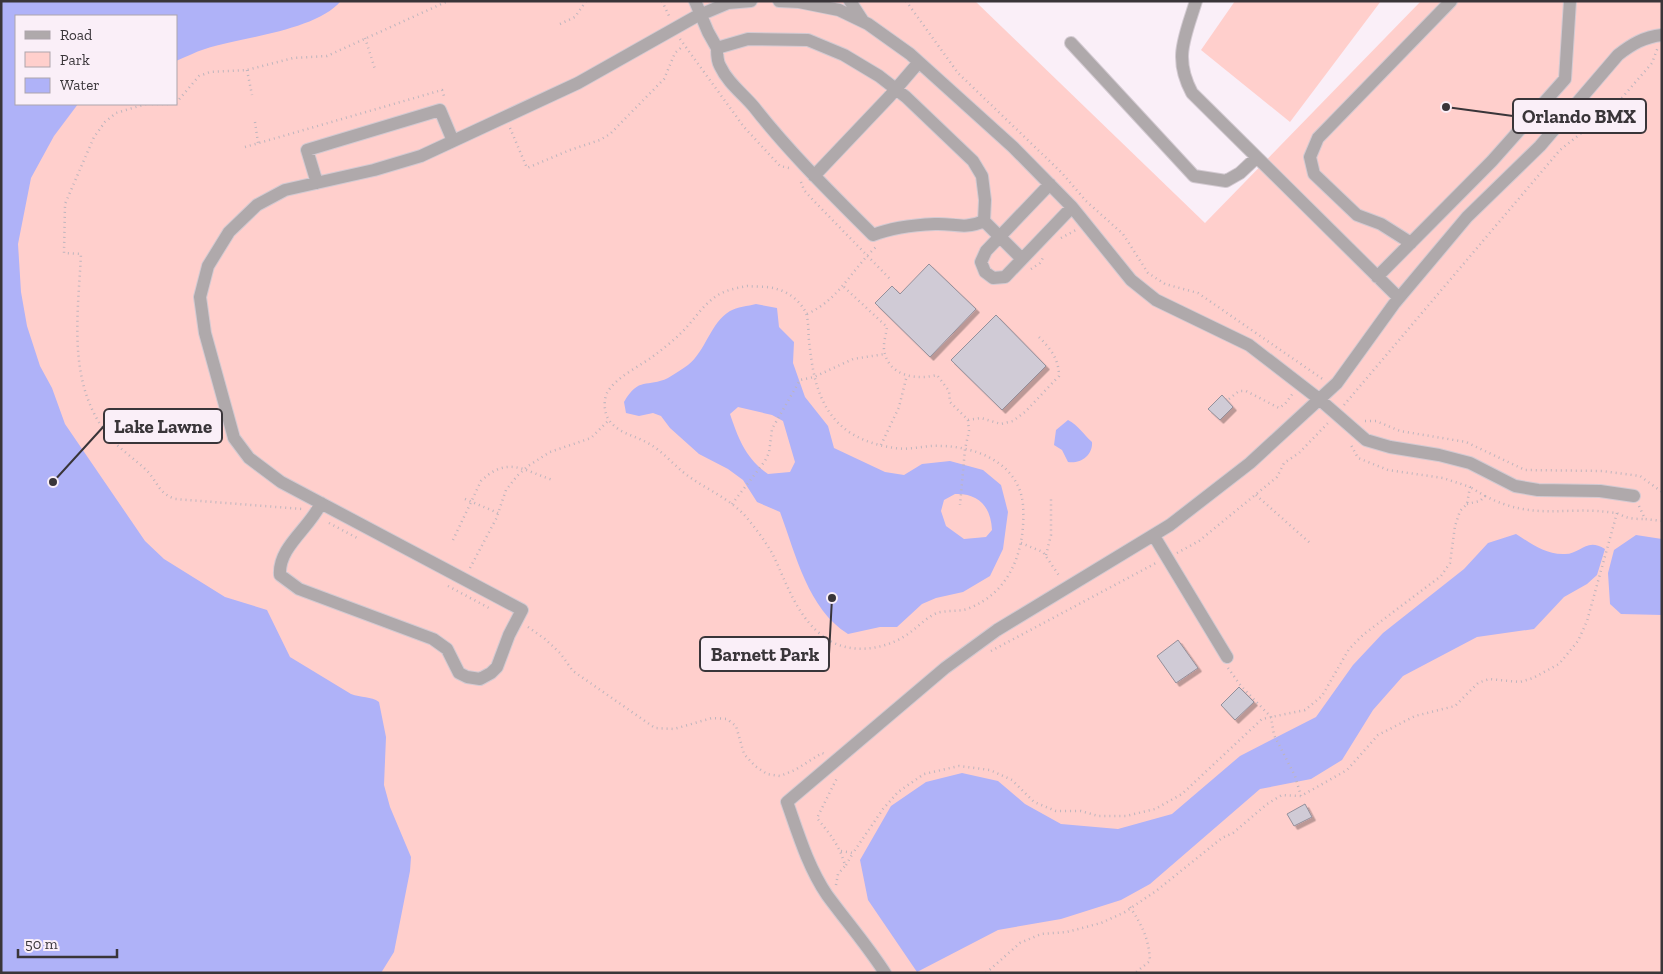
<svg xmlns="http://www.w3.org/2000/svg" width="1663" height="974" font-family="'Zilla Slab',serif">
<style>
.green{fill:#ffcfcc}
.water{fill:#afb2f8;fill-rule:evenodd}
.building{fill:#d0cbd6;stroke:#948f9a;filter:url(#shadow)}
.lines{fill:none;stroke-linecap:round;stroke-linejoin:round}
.minor-casing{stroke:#d3cad2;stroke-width:14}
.path{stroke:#beb5bd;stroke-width:2.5;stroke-dasharray:1 4;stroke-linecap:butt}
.minor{stroke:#afa9ab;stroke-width:12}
.leader{fill:none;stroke:#393539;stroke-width:2}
.callout-dot{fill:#393539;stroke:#faeff8;stroke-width:2}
.callout{fill:#faeff8;stroke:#393539;stroke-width:2}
.callout-label{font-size:19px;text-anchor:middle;font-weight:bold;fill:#393539}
</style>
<defs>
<filter id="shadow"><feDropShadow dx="3.5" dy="3.5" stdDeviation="0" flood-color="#0004"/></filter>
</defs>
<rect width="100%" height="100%" fill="#faeff8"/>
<!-- green -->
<path class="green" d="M 136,1 L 975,1 L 1205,223 L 1421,1 L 1662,1 L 1662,973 L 1,973 L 1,134 L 32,104 L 176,104 L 176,16 Z
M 1235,1 L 1381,1 L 1290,122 L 1201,50 Z"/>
<!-- water -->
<path class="water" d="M 1,1 L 341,1 C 315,31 242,37 205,49 C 195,52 186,57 176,61 L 176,16 L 16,16 L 16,104 L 78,104 L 54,136 L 31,178 L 18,244 L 21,292 L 27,326 L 40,366 L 52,388 L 65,424 L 145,541 L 164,559 L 225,597 L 267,610 L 290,657 L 351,694 C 361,698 371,696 379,702 L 386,737 L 384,785 L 390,807 L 411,857 L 410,871 L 394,952 L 381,973 L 1,973 Z
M 756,304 L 777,308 L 779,327 L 794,342 L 793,363 L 805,397 L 828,426 L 834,448 L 885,472 L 904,475 L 922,464 L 950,461 L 983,470 L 1001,485 L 1008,512 L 1003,549 L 990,576 L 963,592 L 936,598 L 922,604 L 897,627 L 880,627 L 848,634 C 808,609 796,555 780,512 L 757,502 L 743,480 L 728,469 L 699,454 L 670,428 L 661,416 L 653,413 L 639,416 L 626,413 L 624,402 C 639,376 647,388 668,378 C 675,374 682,369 688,365 C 706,351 710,323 730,311 C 737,307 748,306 756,304 ZM 738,407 L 772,415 L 783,421 L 795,462 L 790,472 L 768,474 C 746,459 738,438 730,414 ZM 955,494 C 979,493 991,507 992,530 L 986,537 L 964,539 L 946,526 L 941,511 L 944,500 Z
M 1068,420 C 1079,426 1083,434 1092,442 C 1093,455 1081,464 1068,462 L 1062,450 L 1054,445 L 1056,430 Z
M 1516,534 C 1532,544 1546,555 1565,554 C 1581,554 1586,537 1605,549 L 1597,575 L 1587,584 L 1564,597 L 1534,629 L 1477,637 L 1403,676 L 1373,710 L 1342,760 L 1311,779 L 1260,789 L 1150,884 L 1121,900 L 1061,919 L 998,930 L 917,972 L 868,900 L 860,860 L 891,806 L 926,782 L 962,773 L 998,781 L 1025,804 L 1061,824 L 1118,829 L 1172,814 L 1240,756 L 1316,717 L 1353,665 L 1383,633 L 1464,569 L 1488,543 Z
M 1636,535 L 1662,539 L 1662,615 L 1621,614 L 1610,604 L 1608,573 L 1614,550 Z"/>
<!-- building -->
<path class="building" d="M 929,264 L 976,309 L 930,357 L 875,303 L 892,286 L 900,294 Z
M 996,315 L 1046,366 L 1002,410 L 951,360 Z
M 1222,395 L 1233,407 L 1220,420 L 1208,409 Z
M 1178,640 L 1198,668 L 1176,683 L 1157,656 Z
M 1239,687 L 1254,702 L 1235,720 L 1221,705 Z
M 1305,804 L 1312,817 L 1294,826 L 1287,814 Z"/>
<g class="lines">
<!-- minor casing -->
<g class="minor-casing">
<path id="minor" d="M 695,1 L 708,32 L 717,48 L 748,39 L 808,40 L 844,55 L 879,76 L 906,97 L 973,161 L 982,176 L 985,200 L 984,221
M 779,1 L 799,2 L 839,10 L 868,24 L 910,54 L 1013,147 L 1072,207 L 1131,280 L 1156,300 L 1249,345 L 1319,399 L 1366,440 L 1390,447 L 1439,455 L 1470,463 L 1515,486 L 1538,490 L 1600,491 L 1634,496
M 850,1 L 863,21
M 1196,1 C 1185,37 1173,58 1192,93 L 1399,298
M 1071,43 L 1194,176 L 1226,181 L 1240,173 L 1256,158
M 717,48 C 717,54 717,61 720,66 C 728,83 742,93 754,107 C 790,153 832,194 873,235 C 893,227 914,225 935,224 C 954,223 964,230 984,221
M 814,176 L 889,97 L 919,62
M 317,183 L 307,150 L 440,110 L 453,141
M 1050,184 L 986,251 L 981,262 L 985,272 L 993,278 L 1005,277 L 1072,207
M 984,221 L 1022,259
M 1411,243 L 1381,224 L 1357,215 L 1314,174 L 1310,157 L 1318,138 L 1451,1
M 1377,277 L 1492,161 L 1565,79 L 1570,1
M 321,503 C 310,528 278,547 280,575 L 299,589 L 433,639 L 447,649 L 459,673 L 467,677 L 480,679 L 491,673 L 497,667 L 509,635 L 522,610 L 281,482 L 249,458 L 234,438 L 205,333 L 200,297 L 208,266 L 229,232 L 257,205 L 285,190 L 374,170 L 421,156 L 578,83 L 695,17 L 728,3 L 751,1
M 1154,536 L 1227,657
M 885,973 C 867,945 846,921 827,895 C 808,867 798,833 787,802 L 945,668 L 997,630 L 1170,525 L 1250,463 L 1337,383 L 1394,304 L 1467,217 L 1540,146 L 1618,55 C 1632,44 1644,37 1662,35"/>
</g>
<!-- path -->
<path class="path" d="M 662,1 L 670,18
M 906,1 L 958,73 L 1062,173 L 1086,201 L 1123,234 L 1148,273 L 1165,284 L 1198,293 L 1324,380
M 560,24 L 575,17 L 586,1
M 365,38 L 375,69
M 680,39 L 744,127 L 780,166 L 789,168
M 247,70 L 252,95
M 176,103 L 199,76 L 210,72 L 247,70 L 293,58 L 327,56 L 448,1
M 146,104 L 116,113 L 105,122 L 94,137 L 65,204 L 64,253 L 81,254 C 78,316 67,382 107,434 C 117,447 132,457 144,468 C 158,480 156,492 175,499 L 302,509
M 152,104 L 170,104
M 255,122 L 258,143
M 510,128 L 527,168 L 570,150 L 600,140 L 610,134 L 664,79 L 675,53 L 683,46
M 245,147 L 442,90 L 445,99
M 801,182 L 804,190 L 813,200 L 891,280
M 1061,238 L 1076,230
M 1031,269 L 1040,263 L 1044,256
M 747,286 C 756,287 768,286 777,289 C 788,292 799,300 805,311 C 809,319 808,331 809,341 C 813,376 818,410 849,432 C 863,441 879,446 895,448 C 907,450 919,447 931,446 C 970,444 1019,460 1023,505 C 1026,549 1011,593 967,609 C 957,612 946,610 937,613 C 927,617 920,625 912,631 C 891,648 857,655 832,642 C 798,623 788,585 772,553 C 765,541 756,529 747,518 C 729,497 704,489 683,472 C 671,462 660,449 646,442 C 633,435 618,433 609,420 C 604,413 603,399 608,391 C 619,375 641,366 656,354 C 664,348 673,341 680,334 C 693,322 702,305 718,295 C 726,290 737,288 747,286 Z
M 844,287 L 887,327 C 886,335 882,346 885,354 C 891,377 918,380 937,375 L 949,391 L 950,402 L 968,420 L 969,431 L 965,449 L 960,505
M 807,314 C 840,299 851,270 876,247
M 1229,399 L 1239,391 L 1246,391 L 1279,408 L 1285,404 L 1293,393
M 1344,405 L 1560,150 L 1614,107 L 1652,63 L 1658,47
M 968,420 L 981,418 L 1001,424 L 1013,421 L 1025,412 L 1059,376 C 1059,359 1050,348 1039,337
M 1365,421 L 1376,421 L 1400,431 L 1466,442 L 1525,470 L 1602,471 L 1640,476 L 1662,492
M 881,445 L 899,407 L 907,375
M 1256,495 L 1310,543
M 1485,496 C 1536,522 1565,505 1615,513 C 1619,513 1622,516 1626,517 C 1632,519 1639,519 1645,519
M 465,499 L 498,513
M 732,504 L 765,461 L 769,453 L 772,429 L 800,380 L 814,377 L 853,359 L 885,354
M 1467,504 L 1480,501 L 1485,496 L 1470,487
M 1639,506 L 1645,519 L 1662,521
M 329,523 L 359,539
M 453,540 L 481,481 C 508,455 524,471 553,480
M 1021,543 L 1043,552 L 1060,577
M 1177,553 L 1199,541 L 1277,477 L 1284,463 L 1299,453 L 1328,423
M 1046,555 L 1051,535 L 1051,498
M 470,568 L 496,519 L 506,490 L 517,476 L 528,466 L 550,452 L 591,438 L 609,420
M 448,586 L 489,608
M 528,627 L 545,639 L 560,653 L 573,671 L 655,728 L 674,729 L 712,718 L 727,719 L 736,726 L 744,754 L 755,766 L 767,774 L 780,776 L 795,770 L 822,753 L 825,754
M 991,651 L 1156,563
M 1228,668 L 1241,686 L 1271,717 L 1274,735 L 1295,776 L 1301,796
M 841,851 L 853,853 L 883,809 L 898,792 L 924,774 L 959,766 L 990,770 L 1012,780 L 1034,802 L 1056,811 L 1081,811 L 1098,816 L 1126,816 L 1155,809 L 1182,794 L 1262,719 L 1305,710 L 1322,696 L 1349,649 L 1364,634 L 1441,576 L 1450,563 L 1455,526 L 1460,511 L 1467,504 L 1470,487 L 1443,478 L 1388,470 L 1358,458 L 1351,445
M 846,865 L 853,853
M 836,885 L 838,874 L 845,866 C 841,847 829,833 817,818 L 837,778
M 1130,907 C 1142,925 1149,939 1150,961 L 1135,973
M 986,973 L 1020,943 L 1041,934 L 1067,932 L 1101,923 L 1125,912 L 1156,891 L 1222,838 L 1233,833 L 1267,804 L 1282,795 L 1301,796 L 1347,770 L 1378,735 L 1415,716 L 1455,706 L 1478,683 L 1489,679 L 1520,682 L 1533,678 L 1559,664 L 1578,641 L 1587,621 L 1617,513"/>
<!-- minor -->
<use href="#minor" class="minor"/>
</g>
<!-- callouts -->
<path class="leader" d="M1446 107L1513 116M53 482L104 426M832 598L829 654"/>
<g class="callout-dot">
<circle cx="1446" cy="107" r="5"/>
<circle cx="53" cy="482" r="5"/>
<circle cx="832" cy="598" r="5"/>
</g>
<g class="callout">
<rect x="1513" y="99" width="133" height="34" rx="5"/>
<rect x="104" y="409" width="118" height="34" rx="5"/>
<rect x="700" y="637" width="129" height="34" rx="5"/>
</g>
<g class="callout-label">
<text x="1579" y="123">Orlando BMX</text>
<text x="163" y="433">Lake Lawne</text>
<text x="765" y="661">Barnett Park</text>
</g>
<!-- border -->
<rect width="1663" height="974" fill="none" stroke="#393539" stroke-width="5"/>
<!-- legend -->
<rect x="15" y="15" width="162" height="90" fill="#faeff8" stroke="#ada5ac"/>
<rect x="25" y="31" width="25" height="8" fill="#afa9ab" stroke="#ada5ac"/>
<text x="60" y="40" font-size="15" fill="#393539">Road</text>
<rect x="25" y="52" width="25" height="15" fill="#ffcfcc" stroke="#ada5ac"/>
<text x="60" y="65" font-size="15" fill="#393539">Park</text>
<rect x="25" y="78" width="25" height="15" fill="#afb2f8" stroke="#ada5ac"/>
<text x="60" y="90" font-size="15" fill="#393539">Water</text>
<!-- scale -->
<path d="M18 949v8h99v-8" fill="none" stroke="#393539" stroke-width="2.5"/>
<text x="25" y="949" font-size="15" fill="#393539" stroke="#faeff8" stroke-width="4" paint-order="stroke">50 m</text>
</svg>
